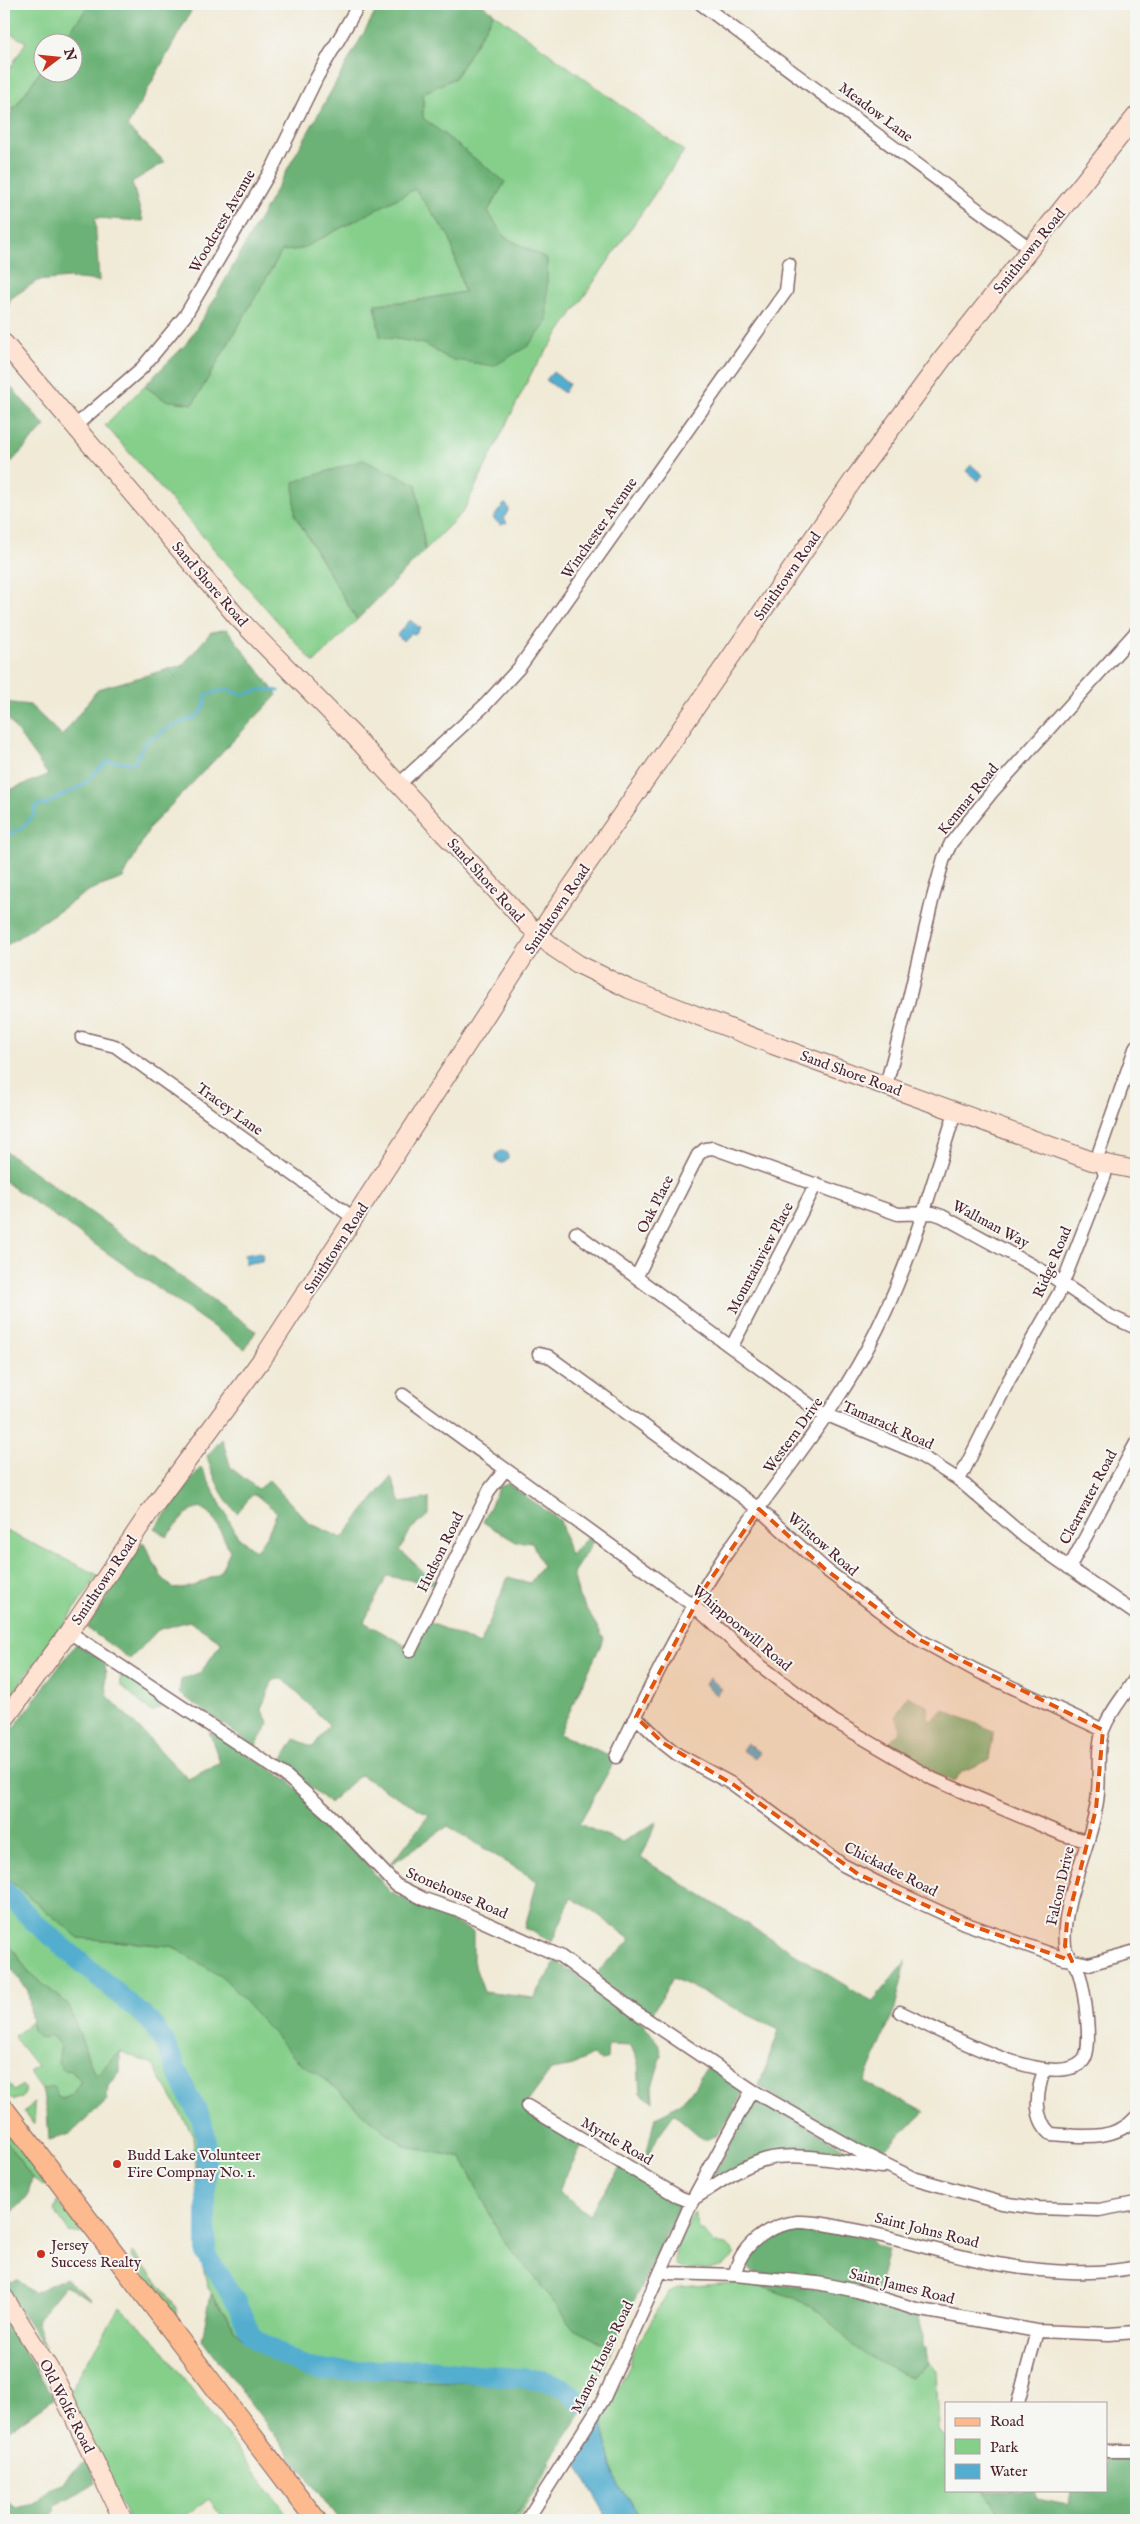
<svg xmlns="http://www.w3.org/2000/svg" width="1140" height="2524" font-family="'IM FELL English',serif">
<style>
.green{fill:#85cf8b;stroke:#68775b}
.forest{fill:#6cb277;stroke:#5b6851}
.water{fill:#52adcf;stroke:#4e667d}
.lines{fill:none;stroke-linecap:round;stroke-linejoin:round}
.stream{stroke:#52adcf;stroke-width:3}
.river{stroke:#52adcf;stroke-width:20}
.street-casing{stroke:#846667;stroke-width:15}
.secondary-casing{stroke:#846667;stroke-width:20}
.primary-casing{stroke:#846667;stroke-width:22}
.street{stroke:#fff;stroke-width:12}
.secondary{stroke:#fee3d2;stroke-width:18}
.primary{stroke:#fcba8e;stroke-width:20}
.marked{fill:#e0560e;fill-opacity:0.2;stroke:#e0560e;stroke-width:4;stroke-dasharray:10 6;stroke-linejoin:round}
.poi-dot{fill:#c8321e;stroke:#f6f6f2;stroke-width:2}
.labels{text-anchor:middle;stroke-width:4;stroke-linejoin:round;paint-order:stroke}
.street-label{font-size:15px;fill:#4a1f2b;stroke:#f6f6f2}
.poi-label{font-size:15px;fill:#4a1f2b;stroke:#f6f6f2;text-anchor:start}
</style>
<rect width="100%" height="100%" fill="#f6f6f2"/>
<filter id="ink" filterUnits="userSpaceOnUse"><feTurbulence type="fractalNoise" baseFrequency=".02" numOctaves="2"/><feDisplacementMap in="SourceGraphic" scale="10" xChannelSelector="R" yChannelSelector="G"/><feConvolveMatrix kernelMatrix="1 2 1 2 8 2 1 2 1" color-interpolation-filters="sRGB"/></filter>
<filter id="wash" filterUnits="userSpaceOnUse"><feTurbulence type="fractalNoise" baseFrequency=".0096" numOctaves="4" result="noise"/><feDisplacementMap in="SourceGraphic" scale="20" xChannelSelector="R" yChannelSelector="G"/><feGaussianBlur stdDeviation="1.12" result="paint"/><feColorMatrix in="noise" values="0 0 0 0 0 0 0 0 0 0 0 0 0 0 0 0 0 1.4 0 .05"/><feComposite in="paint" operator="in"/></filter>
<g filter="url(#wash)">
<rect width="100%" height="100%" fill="#f0ead6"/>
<!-- green -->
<path class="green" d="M 4,4 L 90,4 L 62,42 L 42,42 L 42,69 L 12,111 L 4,106 L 4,78 L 26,42 L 4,30 Z
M 494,13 L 684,151 L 532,372 L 463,512 L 425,550 L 416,484 L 295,515 L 357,620 L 314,663 L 105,425 L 144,386 L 165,400 L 193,404 L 282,251 L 301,249 L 415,189 L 450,238 L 464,292 L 414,301 L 375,304 L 380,336 L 425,344 L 449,359 L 547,259 L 503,236 L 488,211 L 505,182 L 423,118 L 423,93 L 455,78 Z
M 4,1530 L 98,1575 L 61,1629 L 4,1704 Z
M 120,1673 L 139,1682 L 167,1705 L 151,1712 L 121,1685 Z
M 4,1876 L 79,1938 L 171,1946 L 225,1978 L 297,2060 L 335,2087 L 361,2112 L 404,2146 L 462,2158 L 504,2242 L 530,2271 L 574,2329 L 612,2348 L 594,2390 L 582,2412 L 553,2389 L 526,2385 L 327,2377 L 288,2365 L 243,2340 L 208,2288 L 200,2256 L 193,2135 L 153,2065 L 120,2051 L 95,2076 L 68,2004 L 29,1973 L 4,1935 Z
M 31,2022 L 33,2031 C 46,2034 54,2035 61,2047 L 59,2053 L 81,2081 L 72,2095 L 63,2099 L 58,2096 L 52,2087 L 42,2090 L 29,2072 L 37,2066 L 14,2037 Z
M 4,2077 L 14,2091 L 22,2085 C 26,2089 25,2094 21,2098 C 7,2104 4,2088 4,2077 Z
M 34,2103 L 34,2125 L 24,2112 Z
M 4,2128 L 47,2187 L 32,2178 L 4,2138 Z
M 57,2201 L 81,2231 L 81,2234 L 69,2232 L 54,2210 Z
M 694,2212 L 700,2231 L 703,2231 L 713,2243 L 727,2245 L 736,2254 C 731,2259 726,2264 719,2267 C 709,2271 683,2272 675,2264 L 676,2246 Z
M 133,2252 L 176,2307 L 176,2318 L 132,2257 Z
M 747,2282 L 793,2297 L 823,2314 L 840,2330 L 910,2378 L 928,2363 L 936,2370 L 939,2429 L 946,2439 L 946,2490 L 983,2490 L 1004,2520 L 641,2520 L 614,2476 L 601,2418 L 630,2366 L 630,2356 L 669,2292 L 680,2287 Z
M 120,2307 L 157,2343 L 291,2520 L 225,2520 L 209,2499 L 180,2520 L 129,2520 L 67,2395 Z
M 550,2461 L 552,2463 L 516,2520 L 512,2520 Z"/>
<!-- forest -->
<path class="forest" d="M 90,4 L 195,4 L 127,127 L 165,162 L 132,182 L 143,221 L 95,218 L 99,281 L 69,278 L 37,281 L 10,299 L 6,317 L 4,315 L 4,123 L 42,69 L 42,72 L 72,72 L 72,42 L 62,42 Z
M 380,4 L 482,4 L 494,13 L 455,78 L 423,93 L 423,118 L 505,182 L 488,211 L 503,236 L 547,259 L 547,323 L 528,346 L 494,366 L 449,359 L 425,344 L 380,336 L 375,304 L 414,301 L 464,292 L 450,238 L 415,189 L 301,249 L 282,251 L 193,404 L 165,400 L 144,386 L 186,344 L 214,300 Z
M 4,379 L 45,426 L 4,470 Z
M 363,460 L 416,484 L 425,550 L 357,620 L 295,515 L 294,482 Z
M 227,629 L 277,695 L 150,827 L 123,878 L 90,890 L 4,947 L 4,792 L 48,775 L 4,713 L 4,702 L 30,705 L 62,736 L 98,689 L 183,665 L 211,632 Z
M 4,1150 L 256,1331 L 245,1349 L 4,1181 Z
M 222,1439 L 231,1468 L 258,1489 L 269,1480 L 309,1523 L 342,1538 L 391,1477 L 401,1503 L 429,1498 L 429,1515 L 411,1529 L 400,1550 L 438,1585 L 387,1576 L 364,1622 L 403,1644 L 406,1651 L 427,1621 L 480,1645 L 508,1577 L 530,1583 L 542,1566 L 532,1542 L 516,1542 L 483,1522 L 499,1487 L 508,1484 L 560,1520 L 570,1556 L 588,1537 L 594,1540 L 573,1573 L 579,1597 L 604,1638 L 559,1734 L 616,1758 L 579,1824 L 622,1842 L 657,1822 L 641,1858 L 872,2002 L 906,1961 L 895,2008 L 864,2083 L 925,2112 L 876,2157 L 759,2086 L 779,2030 L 673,1978 L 650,2017 L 594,1975 L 631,1940 L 589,1908 L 571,1898 L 552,1942 L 525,1928 L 537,1881 L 448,1826 L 390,1865 L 429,1815 L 360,1775 L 329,1803 L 281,1762 L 295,1739 L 313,1747 L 329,1725 L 283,1679 L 273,1680 L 261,1709 L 269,1723 L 255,1747 L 179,1693 L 181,1680 L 201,1672 L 222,1642 L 189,1621 L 158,1630 L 130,1659 L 87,1628 L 143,1542 L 161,1576 L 174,1589 L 193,1586 L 219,1574 L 230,1551 L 213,1516 L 200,1507 L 186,1514 L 166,1537 L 155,1528 L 201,1467 L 238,1537 L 256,1551 L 268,1533 L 277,1512 L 256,1495 L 252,1495 L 237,1513 C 222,1498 213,1476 207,1456 Z
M 76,1644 L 105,1662 L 107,1695 L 188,1779 L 220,1763 L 209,1731 L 288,1780 L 337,1829 L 390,1892 L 473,1932 L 473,1961 L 484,1992 L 534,1998 L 556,1961 L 643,2023 L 660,2046 L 662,2055 L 652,2086 L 653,2102 L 640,2093 L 638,2062 L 631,2046 L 608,2045 L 607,2059 L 602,2060 L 592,2055 L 569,2067 L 551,2070 L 524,2107 L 582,2145 L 558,2191 L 589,2215 L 622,2165 L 682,2200 L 612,2348 L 574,2329 L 530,2271 L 504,2242 L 462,2158 L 405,2146 L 361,2112 L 335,2087 L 297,2060 L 224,1978 L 171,1946 L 79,1938 L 4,1876 L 4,1741 Z
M 907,1696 L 927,1705 L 929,1722 L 944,1710 L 994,1731 L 989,1760 L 963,1771 L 953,1782 L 885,1746 L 901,1730 L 896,1716 Z
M 4,1935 L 29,1973 L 68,2004 L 95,2076 L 120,2051 L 120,2072 L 108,2086 L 107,2100 L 70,2134 L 49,2140 L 47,2111 L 42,2090 L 53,2086 L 58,2096 L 63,2099 L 72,2095 L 81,2081 L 71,2071 L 63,2070 L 58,2062 L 61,2047 L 56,2039 L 50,2035 L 44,2038 L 38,2037 L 33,2031 L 28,1991 L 4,1958 Z
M 707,2065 L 741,2091 L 740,2098 C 731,2114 724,2136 704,2140 L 674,2114 L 658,2136 L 644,2165 L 655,2117 C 686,2104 691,2093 707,2065 Z
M 755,2096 L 871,2164 L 791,2154 L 717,2178 L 713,2177 Z
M 4,2138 L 32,2178 L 27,2198 L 4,2220 Z
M 810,2227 L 871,2238 L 875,2246 L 888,2249 L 878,2291 L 752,2272 C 736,2256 767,2234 782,2230 C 790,2227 801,2228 810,2227 Z
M 65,2278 L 92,2300 L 65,2286 L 36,2321 L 46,2348 L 4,2288 L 4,2279 L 10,2282 L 18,2280 L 33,2293 Z
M 747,2282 L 834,2290 L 915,2313 L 923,2336 L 923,2347 L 926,2348 L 928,2363 L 910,2378 L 858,2351 L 823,2314 L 793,2297 Z
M 211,2294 L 243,2340 L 288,2365 L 327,2377 L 526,2385 L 554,2389 L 582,2412 L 512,2520 L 339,2520 L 202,2339 Z
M 4,2319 L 54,2398 L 4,2434 Z
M 1106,2457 L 1136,2458 L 1136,2520 L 1004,2520 L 983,2490 L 1033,2490 L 1037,2499 L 1069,2505 L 1071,2490 L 1106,2490 Z
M 88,2461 L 96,2483 L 56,2505 L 51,2520 L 4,2520 L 4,2498 L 16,2508 L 35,2504 L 51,2487 L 64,2482 L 71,2471 Z"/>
<!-- water -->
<path class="water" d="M 553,372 L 569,384 L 564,393 L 546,380 Z
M 971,465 L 983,475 L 978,481 L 966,471 Z
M 506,504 L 509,509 L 504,518 L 507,523 L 500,525 L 493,518 L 503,505 Z
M 410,620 L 420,628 L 415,634 L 411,633 L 403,641 L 397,635 Z
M496 1157a6 6 0 1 1 12 0a6 6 0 1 1-12 0Z
M 260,1252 L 263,1255 L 262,1261 L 245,1264 L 244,1255 Z
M 710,1678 L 722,1689 L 717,1695 L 705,1684 Z
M 747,1743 L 760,1753 L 755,1759 L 742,1750 Z
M 601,2418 L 614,2476 L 641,2520 L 609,2520 L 574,2460 Z"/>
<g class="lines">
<!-- stream -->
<path class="stream" d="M 4,837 L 22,828 L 35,814 L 35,808 L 40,804 L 46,805 C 57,795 73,793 85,783 C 93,776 99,767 108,761 L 134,763 C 140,756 141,745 148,740 C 151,738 156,738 159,735 C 163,732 166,728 171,726 C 189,719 206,719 206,695 L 227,689 L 242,695 L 264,689 L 279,691"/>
<!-- river -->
<path class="river" d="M 4,1890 L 33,1921 L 151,2022 L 164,2041 L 189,2097 L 201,2118 L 206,2137 L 206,2255 L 236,2302 L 251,2335 L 266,2346 L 305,2367 L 329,2371 L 427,2369 L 540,2380 C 559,2383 569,2392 583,2404"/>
</g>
</g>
<g filter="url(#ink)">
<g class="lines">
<!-- street casing -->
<g class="street-casing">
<path id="street" d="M 701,4 L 1031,249
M 75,426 L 142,368 L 185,316 L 274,165 L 317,77 L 359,4
M 399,784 L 485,705 L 519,668 L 786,291 L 789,264
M 82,1038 L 115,1046 L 355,1219
M 886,1085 L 908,1003 L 932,901 L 944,858 L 951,843 L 992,792 L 1136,632
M 576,1233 L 818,1411 L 913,1451 L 959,1480 L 1025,1537 L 1136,1614
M 637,1276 L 698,1155 L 705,1149 L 713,1148 L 898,1214 L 933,1213 L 942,1216 L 1050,1275 L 1110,1316 L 1136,1328
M 732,1346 L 816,1184
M 539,1354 L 548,1356 L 759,1509 L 825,1569 L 918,1639 L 975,1670 L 1103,1730
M 403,1395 L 694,1606 L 757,1663 L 834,1721 L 933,1779 L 1064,1835 L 1087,1841
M 959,1480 L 1009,1380 L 1059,1293 L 1105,1175 L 1098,1155 L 1136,1046
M 1069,1568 L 1136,1443
M 69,1632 L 285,1775 L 327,1812 L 396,1885 L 424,1899 L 462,1912 L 560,1956 L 636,2012 L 752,2090 L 862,2153 L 913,2178 L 1002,2203 L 1037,2208 L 1099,2210 L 1136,2203
M 410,1651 L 490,1489 L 505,1470
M 636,1717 L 663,1743 L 677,1754 L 734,1785 L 843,1865 L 890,1889 L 964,1923 L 1065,1959 L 1089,1964 L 1136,1951
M 616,1757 C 649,1689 682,1620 724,1557 C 771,1487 827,1424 867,1349 C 907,1275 930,1192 955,1112
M 900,2012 C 934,2028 1052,2093 1083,2061 C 1094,2049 1084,1989 1079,1973 C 1076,1963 1066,1957 1065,1946 C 1060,1900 1095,1840 1098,1792 C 1100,1772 1096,1746 1104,1728 C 1111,1710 1126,1694 1136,1677
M 1044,2070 C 1037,2092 1032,2117 1051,2134 C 1080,2136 1115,2142 1136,2117
M 527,2106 L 679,2197 L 692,2202
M 693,2199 C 716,2185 740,2166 767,2159 C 799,2151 848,2163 882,2167
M 661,2270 L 669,2273 L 735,2275 L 817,2283 L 857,2291 L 916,2309 L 1037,2331 L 1109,2334 L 1136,2332
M 735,2275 C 739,2246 768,2225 797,2222 C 814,2221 832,2225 849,2229 C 902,2238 952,2257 1004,2265 C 1044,2272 1096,2276 1136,2267
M 1018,2403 L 1037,2331
M 1106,2451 L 1136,2451
M 527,2520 L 603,2400 L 693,2199 L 752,2090"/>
</g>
<!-- secondary casing -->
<g class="secondary-casing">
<path id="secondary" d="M 4,343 L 238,618 L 354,736 L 528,925 L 554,948 L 578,964 L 629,989 L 773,1045 L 1092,1161 L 1136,1170
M 4,1720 L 69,1632 L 151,1510 L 265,1355 L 538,935 L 854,479 L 944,357 L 1136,116
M 4,2297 L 55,2378 L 123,2520"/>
</g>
<!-- primary casing -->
<g class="primary-casing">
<path id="primary" d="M 4,2109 L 316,2520"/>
</g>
<!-- street -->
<use href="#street" class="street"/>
<!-- secondary -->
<use href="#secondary" class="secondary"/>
<!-- primary -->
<use href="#primary" class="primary"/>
</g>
</g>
<!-- marked area -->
<path class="marked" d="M 759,1509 L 825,1569 L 918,1639 L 1103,1730 L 1096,1809 L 1067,1922 L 1065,1946 L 1072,1961 L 964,1923 L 858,1874 L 734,1785 L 663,1743 L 636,1717 L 702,1592 Z"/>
<!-- markers -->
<g class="poi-dot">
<circle cx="117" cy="2164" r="5"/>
<circle cx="41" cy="2254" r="5"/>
</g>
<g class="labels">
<!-- street labels -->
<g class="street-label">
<text transform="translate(876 112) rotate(37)" y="5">Meadow Lane</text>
<text transform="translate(222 221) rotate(-60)" y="5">Woodcrest Avenue</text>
<text transform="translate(1029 251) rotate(-51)" y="5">Smithtown Road</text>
<text transform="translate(599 528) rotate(-55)" y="5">Winchester Avenue</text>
<text transform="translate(787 576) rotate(-55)" y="5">Smithtown Road</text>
<text transform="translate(210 584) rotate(49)" y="5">Sand Shore Road</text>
<text transform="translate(968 799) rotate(-51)" y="5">Kenmar Road</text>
<text transform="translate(486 880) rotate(48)" y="5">Sand Shore Road</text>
<text transform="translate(557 909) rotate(-56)" y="5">Smithtown Road</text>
<text transform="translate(851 1073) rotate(20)" y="5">Sand Shore Road</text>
<text transform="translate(230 1109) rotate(36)" y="5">Tracey Lane</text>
<text transform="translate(655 1204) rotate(-63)" y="5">Oak Place</text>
<text transform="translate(991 1224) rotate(28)" y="5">Wallman Way</text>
<text transform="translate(336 1248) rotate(-57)" y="5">Smithtown Road</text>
<text transform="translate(760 1258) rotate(-62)" y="5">Mountainview Place</text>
<text transform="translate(1052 1262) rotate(-67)" y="5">Ridge Road</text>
<text transform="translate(888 1425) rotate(24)" y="5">Tamarack Road</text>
<text transform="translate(793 1435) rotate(-54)" y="5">Western Drive</text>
<text transform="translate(1088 1497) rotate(-62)" y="5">Clearwater Road</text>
<text transform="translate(823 1544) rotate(41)" y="5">Wilstow Road</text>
<text transform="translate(440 1552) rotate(-64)" y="5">Hudson Road</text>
<text transform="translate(104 1580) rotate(-56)" y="5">Smithtown Road</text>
<text transform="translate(742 1628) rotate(40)" y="5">Whippoorwill Road</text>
<text transform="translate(891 1869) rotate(27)" y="5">Chickadee Road</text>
<text transform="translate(1060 1886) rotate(-77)" y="5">Falcon Drive</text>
<text transform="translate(457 1893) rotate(23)" y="5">Stonehouse Road</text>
<text transform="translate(617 2141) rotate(30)" y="5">Myrtle Road</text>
<text transform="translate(927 2230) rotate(14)" y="5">Saint Johns Road</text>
<text transform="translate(902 2286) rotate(14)" y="5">Saint James Road</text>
<text transform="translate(602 2357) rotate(-64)" y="5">Manor House Road</text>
<text transform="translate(67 2406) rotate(63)" y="5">Old Wolfe Road</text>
</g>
<!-- poi labels -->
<g class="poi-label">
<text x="127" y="2160">Budd Lake Volunteer<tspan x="127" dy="17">Fire Compnay No. 1.</tspan></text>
<text x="51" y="2250">Jersey<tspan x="51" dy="17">Success Realty</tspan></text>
</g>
</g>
<!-- margin -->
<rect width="1140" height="2524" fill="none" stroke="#f6f6f2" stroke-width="20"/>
<!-- legend -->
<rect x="945" y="2402" width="162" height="90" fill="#f6f6f2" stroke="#b1a0a2"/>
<rect x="955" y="2418" width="25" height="8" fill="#fcba8e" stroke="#b1a0a2"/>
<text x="990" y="2426" font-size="15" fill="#4a1f2b">Road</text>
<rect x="955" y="2439" width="25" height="15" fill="#85cf8b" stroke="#b1a0a2"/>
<text x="990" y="2452" font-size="15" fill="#4a1f2b">Park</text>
<rect x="955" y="2464" width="25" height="15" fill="#52adcf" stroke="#b1a0a2"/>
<text x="990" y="2476" font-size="15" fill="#4a1f2b">Water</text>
<!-- north arrow -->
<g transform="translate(58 58) rotate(74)"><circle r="24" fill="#f6f6f2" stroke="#b1a0a2"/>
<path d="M0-4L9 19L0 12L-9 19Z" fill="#c8321e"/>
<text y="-8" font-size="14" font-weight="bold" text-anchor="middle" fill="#4a1f2b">N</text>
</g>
</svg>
